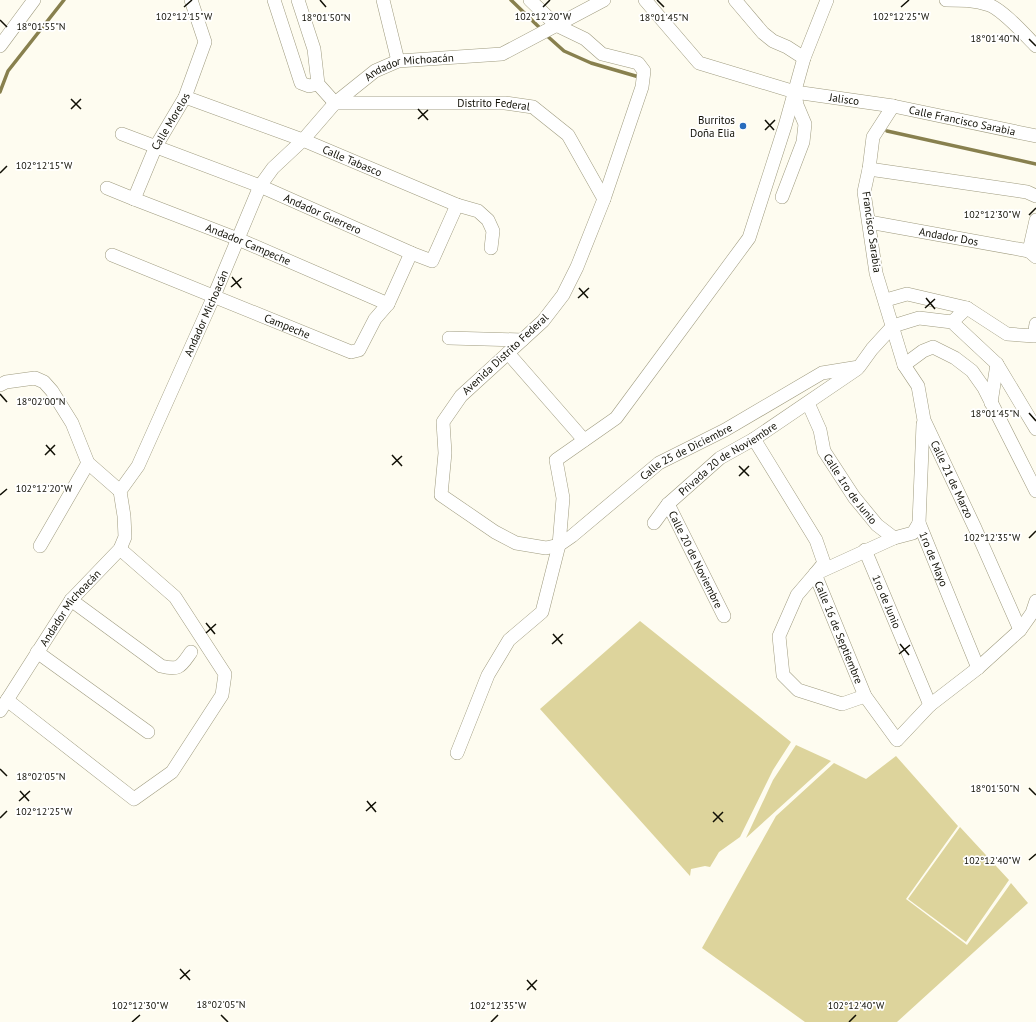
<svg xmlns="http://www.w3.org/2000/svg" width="1036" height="1022" font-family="'PT Sans',sans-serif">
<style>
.green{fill:#ddd49c}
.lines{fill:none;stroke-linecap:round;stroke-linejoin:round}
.stream{stroke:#88804e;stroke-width:3.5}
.minor-casing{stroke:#9f9b7f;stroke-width:14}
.minor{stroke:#fff;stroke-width:13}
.ticks{fill:none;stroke:#100f05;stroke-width:1.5}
.poi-dot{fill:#286cbd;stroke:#fff;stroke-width:1.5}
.labels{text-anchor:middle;stroke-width:3.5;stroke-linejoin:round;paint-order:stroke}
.street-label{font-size:11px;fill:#100f05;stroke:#fff}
.poi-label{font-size:11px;fill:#100f05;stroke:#fff;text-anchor:end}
.ticks-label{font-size:10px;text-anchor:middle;fill:#100f05;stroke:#fff;stroke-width:3.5;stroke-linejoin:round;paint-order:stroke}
</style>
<rect width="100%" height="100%" fill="#fefcf0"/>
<!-- green -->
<path class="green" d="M 640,621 L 791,742 L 773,770 L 740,837 L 719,852 L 710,867 L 705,866 L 691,869 L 690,876 L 540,709 Z
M 796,745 L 831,761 L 746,838 L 773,780 Z
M 896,756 L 958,826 L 906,899 L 967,945 L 1011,883 L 1028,903 L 897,1022 L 805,1022 L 702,948 L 776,816 L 834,763 L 866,779 Z
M 960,827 L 1009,880 L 966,942 L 908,899 Z"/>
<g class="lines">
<!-- stream -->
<path class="stream" d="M 511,0 L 541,29
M 545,34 L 564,51 L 591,63 L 639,77
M 0,92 L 8,71 L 64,0
M 887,131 L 1036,164"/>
<!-- minor casing -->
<g class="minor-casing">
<g id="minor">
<path d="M 274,0 L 301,83 L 309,86 L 318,84"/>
<path id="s1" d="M 298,0 L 314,49 L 318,84 L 335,103 L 505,103 L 533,107 L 568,135 L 604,199"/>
<path d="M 383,0 L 398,61"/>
<path id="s2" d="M 530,0 L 556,25 L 585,39 L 602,54 L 638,63 L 644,71 L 642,87 L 604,199 L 577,267 L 563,295 L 543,321 L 461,396 L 443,422 L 445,453 L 441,495 L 495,532 L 516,543 L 546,548 L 559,545 L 572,536 L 659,463 L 725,430 L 822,373 L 859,367 L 872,349 L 893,326 L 919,318 L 952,322 L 997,364 L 1036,429"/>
<path id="s3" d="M 645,0 L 699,63 L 795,92 L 893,106 L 1036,136"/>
<path d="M 735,0 L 763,33 L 773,41 L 787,47 L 804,58"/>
<path d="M 946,0 C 961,0 975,0 989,5 C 1003,10 1025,35 1036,46"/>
<path d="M 0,46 L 34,0"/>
<path id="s4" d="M 185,97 L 303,140 L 457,205 L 478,211 L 488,220 L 493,231 L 491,248"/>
<path id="s5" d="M 893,106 L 873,137 L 869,169 L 864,192 L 876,273 L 904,365 L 918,386 L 924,420 L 975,528 L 1020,630"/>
<path id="s6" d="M 122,134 L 260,186 L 411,253 L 432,261 L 457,205"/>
<path d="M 869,169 L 1027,192 L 1036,196"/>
<path id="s7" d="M 107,188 L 134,199 L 238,239 L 388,304"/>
<path d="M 782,197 L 803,142 L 805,124 L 797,105 L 795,94"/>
<path id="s8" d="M 134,199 L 156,146 L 185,97 L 205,42 L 191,0"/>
<path d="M 1036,220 L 1029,251 L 1036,257"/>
<path id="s9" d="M 869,222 L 1029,251"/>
<path id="s10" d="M 112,255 L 351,352 L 359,350 L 375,319 L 388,304 L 411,253"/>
<path d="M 886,300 L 907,294 L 967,308 L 952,322"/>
<path d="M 967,308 L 1007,334 L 1034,336 L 1036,324"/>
<path d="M 449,338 L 522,340"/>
<path d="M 508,353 L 584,440"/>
<path d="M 904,365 L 923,351 L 933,347 L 955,358 L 972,371 L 984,388 L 1036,491"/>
<path d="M 0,385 L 6,382 L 35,378 L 44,382 L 52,391 L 72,423 L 88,463 L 120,491"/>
<path id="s11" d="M 808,403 L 820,430 L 824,451 L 854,497 L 877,525 L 894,538 L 913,533 L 919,523"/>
<path d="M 991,403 L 997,364"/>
<path id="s12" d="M 923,424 L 919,523 L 978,668"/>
<path id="s13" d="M 754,439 L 816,540 L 824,563 L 815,574 L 865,696 L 897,740 L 930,705 L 978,668 L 1020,630 L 1032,613 L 1036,601"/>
<path id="s14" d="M 668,504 L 724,616"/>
<path id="s15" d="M 654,523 L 668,504 L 720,458 L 754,439 L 857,369"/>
<path d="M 40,546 L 88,463"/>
<path id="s16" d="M 865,550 L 930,705"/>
<path d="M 71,600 L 161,666 C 180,671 181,666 191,652"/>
<path d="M 37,652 L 148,732"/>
<path d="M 865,696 L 842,704 L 798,690 L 783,675 L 779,636 L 797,595 L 815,574 L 894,538"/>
<path d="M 7,700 L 134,799 L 172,772 L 222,695 L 225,674 L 175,597 L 120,549"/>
<path id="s17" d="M 0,711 L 71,600 L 120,549 L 125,537 L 124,516 L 120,491 L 138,466 L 214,296 L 260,186 L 273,168 L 303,140 L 335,103 L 375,71 L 398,61 L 502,54 L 604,0"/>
<path d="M 457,753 L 488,675 L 509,640 L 542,612 L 559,545 L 563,498 L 556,460 L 616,418 L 749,238 L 785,126 L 804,58 L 827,0"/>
</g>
</g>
<!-- minor -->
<use href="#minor" class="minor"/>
</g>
<!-- ticks -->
<path class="ticks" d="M 320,0 L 326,7M 657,0 L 664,7M 184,7 L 192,0M 543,7 L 550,0M 901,7 L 909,0M 0,20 L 7,27M 1029,39 L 1036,46M 71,99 L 81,109M 71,109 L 81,99M 418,109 L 428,120M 418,119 L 428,110M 765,120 L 774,130M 765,130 L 775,120M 0,173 L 7,166M 1029,215 L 1036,208M 232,277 L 241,288M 231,287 L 242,278M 579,288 L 588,298M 578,298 L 589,288M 926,298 L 935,309M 925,308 L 935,299M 0,394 L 7,402M 1029,413 L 1036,421M 46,445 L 55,455M 45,455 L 55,445M 392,455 L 402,466M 392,465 L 402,456M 739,466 L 749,476M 739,476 L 749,466M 0,495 L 7,489M 1029,538 L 1036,531M 206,623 L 215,634M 206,633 L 216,624M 553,634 L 562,644M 552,644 L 563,634M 900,644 L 909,655M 899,654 L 910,645M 0,769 L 7,776M 1029,788 L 1036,795M 20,791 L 29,801M 19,801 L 30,791M 367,801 L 376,812M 366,811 L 376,802M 713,812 L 723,822M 0,818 L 7,811M 713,822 L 723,812M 1029,860 L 1036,854M 180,969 L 190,980M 180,979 L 190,970M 527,980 L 536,990M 527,990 L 537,980M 221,1015 L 228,1022M 132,1022 L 140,1015M 491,1022 L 498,1015M 849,1022 L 856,1015"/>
<!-- markers -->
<circle class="poi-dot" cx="743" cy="126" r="4"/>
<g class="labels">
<!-- street labels -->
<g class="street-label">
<text dy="4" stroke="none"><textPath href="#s17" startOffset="796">Andador Michoacán</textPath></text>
<text dy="4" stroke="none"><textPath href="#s3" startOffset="233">Jalisco</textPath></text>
<text dy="4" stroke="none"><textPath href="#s1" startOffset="271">Distrito Federal</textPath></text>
<text dy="4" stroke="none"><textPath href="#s3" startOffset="353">Calle Francisco Sarabia</textPath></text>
<text dy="4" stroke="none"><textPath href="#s8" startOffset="86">Calle Morelos</textPath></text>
<text dy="4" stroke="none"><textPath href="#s4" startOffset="179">Calle Tabasco</textPath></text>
<text dy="4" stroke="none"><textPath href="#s6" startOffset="216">Andador Guerrero</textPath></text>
<text transform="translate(872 232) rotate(82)" y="4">Francisco Sarabia</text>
<text dy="4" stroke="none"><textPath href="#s9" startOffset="81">Andador Dos</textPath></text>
<text dy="4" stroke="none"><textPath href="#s7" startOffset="152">Andador Campeche</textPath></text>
<text dy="4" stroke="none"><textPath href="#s17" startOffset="460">Andador Michoacán</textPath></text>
<text dy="4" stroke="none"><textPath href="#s10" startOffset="189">Campeche</textPath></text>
<text transform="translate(505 354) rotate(-43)" y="4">Avenida Distrito Federal</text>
<text dy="4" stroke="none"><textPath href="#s2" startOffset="917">Calle 25 de Diciembre</textPath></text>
<text dy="4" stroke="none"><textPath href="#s15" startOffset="99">Privada 20 de Noviembre</textPath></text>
<text dy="4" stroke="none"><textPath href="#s5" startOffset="396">Calle 21 de Marzo</textPath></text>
<text dy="4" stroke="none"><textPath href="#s11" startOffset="97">Calle 1ro de Junio</textPath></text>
<text dy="4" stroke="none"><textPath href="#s12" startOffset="138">1ro de Mayo</textPath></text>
<text dy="4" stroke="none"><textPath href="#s14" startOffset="62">Calle 20 de Noviembre</textPath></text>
<text dy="4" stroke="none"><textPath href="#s16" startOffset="56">1ro de Junio</textPath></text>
<text dy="4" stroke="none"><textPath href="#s17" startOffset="125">Andador Michoacán</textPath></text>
<text dy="4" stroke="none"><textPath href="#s13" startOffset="220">Calle 16 de Septiembre</textPath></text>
</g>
<!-- poi labels -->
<g class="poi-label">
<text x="735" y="124">Burritos<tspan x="735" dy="13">Doña Elia</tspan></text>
</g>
</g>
<g class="ticks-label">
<text x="184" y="20">102°12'15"W</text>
<text x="543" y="20">102°12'20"W</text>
<text x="901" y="20">102°12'25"W</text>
<text x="326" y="21">18°01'50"N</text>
<text x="664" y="21">18°01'45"N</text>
<text x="41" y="30">18°01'55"N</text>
<text x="995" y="42">18°01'40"N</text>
<text x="44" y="169">102°12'15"W</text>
<text x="992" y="218">102°12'30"W</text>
<text x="41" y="405">18°02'00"N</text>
<text x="995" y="417">18°01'45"N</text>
<text x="44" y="492">102°12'20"W</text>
<text x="992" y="541">102°12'35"W</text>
<text x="41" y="780">18°02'05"N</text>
<text x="995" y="792">18°01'50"N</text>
<text x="44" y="815">102°12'25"W</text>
<text x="992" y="864">102°12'40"W</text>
<text x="221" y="1008">18°02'05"N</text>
<text x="140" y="1009">102°12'30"W</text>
<text x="498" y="1009">102°12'35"W</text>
<text x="856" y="1009">102°12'40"W</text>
</g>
</svg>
